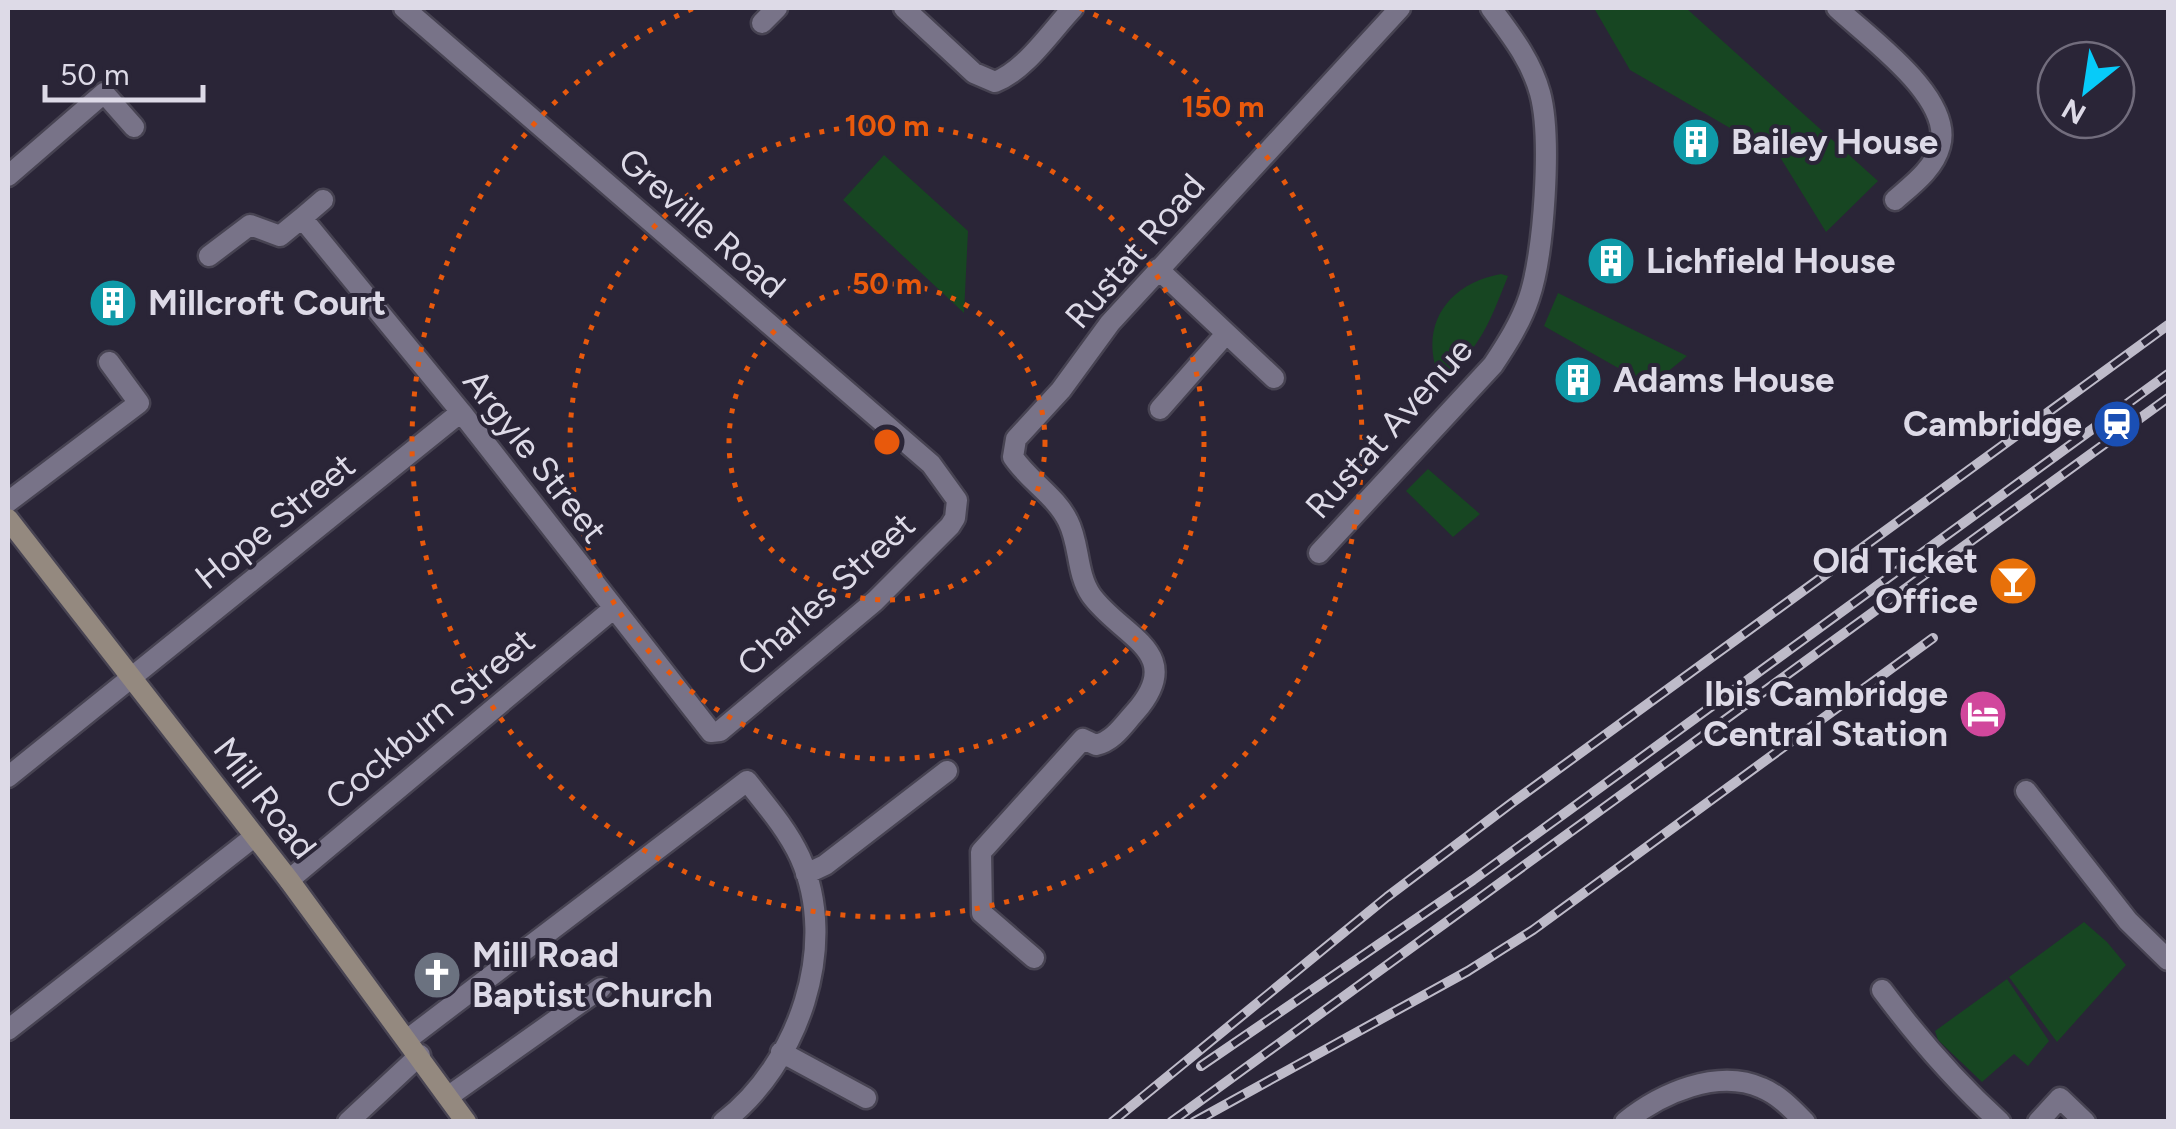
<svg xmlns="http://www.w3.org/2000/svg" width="2176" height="1129" font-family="Figtree,sans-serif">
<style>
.green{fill:#174622}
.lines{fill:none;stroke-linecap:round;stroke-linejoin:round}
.street-casing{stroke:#474352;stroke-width:25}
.secondary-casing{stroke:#474352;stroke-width:25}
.street{stroke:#787388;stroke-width:20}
.secondary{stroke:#94897f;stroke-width:20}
.rail-casing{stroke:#bebbc9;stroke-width:10}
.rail{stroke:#2a2537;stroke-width:6;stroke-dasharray:19;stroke-linecap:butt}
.ring{fill:none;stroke:#e8590c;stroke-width:5;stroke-dasharray:5 10}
.labels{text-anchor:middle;stroke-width:8;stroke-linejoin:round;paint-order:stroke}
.poi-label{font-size:35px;font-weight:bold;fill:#dddae7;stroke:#2a2537;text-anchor:start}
.street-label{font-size:35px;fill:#dddae7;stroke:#2a2537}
.centre{fill:#e8590c;stroke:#2a2537;stroke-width:5}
.ring-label{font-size:30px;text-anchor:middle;font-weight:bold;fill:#e8590c;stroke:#2a2537;stroke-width:8;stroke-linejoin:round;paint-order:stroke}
</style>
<rect width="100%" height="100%" fill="#2a2537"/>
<!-- green -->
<path class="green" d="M 1594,8 L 1686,8 L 1878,181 L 1826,232 L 1780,157 L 1630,70 Z
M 884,155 L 968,231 L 964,313 L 843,200 Z
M 1501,274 L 1508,276 C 1489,324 1481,347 1441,382 C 1417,329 1445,284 1501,274 Z
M 1558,293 L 1687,356 L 1650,386 L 1544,326 Z
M 1428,469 L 1480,514 L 1453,537 L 1406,491 Z
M 2084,922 L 2107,942 L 2126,965 L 2057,1042 L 2009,977 Z
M 2007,979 L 2049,1041 L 2028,1066 L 2014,1054 L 1982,1082 L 1938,1040 L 1935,1031 Z"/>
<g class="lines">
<!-- street casing -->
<g class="street-casing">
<path id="street" d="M 904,8 L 974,73 L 995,82 C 1026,70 1051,31 1073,8
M 1837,8 C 1869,38 1954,98 1940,146 C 1934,169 1912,185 1895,200
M 762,23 L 777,8
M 8,176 L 104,93 L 134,127
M 302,218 L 323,200
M 209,256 L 250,225 L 280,236 L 302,218 L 461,412 L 711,732 L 720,731 L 875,601 L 950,526 L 955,518 L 957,500 L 931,464 L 404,8
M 1158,269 L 1274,378
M 1160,409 L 1225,335
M 8,502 L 139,403 L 109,362
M 1319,553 L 1493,365 C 1507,344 1521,322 1529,298 C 1544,255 1552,137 1540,93 C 1531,60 1511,35 1491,8
M 8,777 L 461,412
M 2026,791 L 2128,921 L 2168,960
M 806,874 L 825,865 L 947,771
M 289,880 L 613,609
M 1034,958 L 982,913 L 981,852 L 1083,739 L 1096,745 C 1114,741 1124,724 1136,711 C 1187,652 1121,637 1091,595 C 1076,573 1080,544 1068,521 C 1056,496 1029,481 1013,457 L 1016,439 L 1061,390 L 1110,323 L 1400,8
M 1882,990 C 1917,1037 1956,1082 2000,1122
M 8,1030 L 255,836
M 408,1039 L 747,781 C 766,805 787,829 800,857 C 840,946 798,1065 723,1122
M 781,1052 L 866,1098
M 449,1096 L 601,988
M 348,1122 L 420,1055
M 1625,1122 C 1661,1093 1718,1068 1762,1088 C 1779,1095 1792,1109 1805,1122
M 2038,1122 L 2060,1098 L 2085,1122"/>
</g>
<!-- secondary casing -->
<g class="secondary-casing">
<path id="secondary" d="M 8,519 L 289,880 L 466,1122"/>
</g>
<!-- street -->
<use href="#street" class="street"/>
<!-- secondary -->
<use href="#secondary" class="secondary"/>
<!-- rail casing -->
<g class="rail-casing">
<path id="rail" d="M 1201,1066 L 1473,880 L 2168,374
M 1112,1122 L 1387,897 L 1513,802 L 2168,325
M 1171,1122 L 2168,398
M 1194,1122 L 1468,971 L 1533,930 L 1933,638"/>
</g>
<!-- rail -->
<use href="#rail" class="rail"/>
</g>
<!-- distance rings -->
<g class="ring">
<circle cx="887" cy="442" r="158"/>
<circle cx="887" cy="442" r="317"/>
<path d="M1080 8A475 475 0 1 1 694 8"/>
</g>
<!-- icons -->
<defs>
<g id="building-disc" transform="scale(2.5)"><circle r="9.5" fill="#0f9aa8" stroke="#2a2537"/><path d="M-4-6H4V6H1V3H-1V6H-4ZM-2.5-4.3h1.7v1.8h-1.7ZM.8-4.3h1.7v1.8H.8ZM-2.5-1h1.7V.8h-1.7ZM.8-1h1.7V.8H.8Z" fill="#fff"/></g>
<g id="station-disc" transform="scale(2.5)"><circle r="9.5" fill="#1a4fb4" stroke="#2a2537"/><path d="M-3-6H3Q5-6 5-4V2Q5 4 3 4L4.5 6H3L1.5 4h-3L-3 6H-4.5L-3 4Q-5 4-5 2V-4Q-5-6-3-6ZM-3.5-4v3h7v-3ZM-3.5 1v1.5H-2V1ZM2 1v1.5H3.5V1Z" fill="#fff"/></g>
<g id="bar-disc" transform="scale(2.5)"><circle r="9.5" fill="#e8710a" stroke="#2a2537"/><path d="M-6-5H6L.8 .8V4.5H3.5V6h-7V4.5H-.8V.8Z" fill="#fff"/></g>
<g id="hotel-disc" transform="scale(2.5)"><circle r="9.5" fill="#d1479c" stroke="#2a2537"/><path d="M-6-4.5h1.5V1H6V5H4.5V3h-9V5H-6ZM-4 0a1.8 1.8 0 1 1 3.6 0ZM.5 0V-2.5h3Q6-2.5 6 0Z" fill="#fff"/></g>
<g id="church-disc" transform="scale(2.5)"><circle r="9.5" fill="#6b7280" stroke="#2a2537"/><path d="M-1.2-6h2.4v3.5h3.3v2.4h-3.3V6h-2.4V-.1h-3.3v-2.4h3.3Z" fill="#fff"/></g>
</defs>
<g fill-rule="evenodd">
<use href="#building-disc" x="1696" y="142"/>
<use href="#building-disc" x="1611" y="261"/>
<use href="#building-disc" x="113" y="303"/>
<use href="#building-disc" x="1578" y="380"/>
<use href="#station-disc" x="2117" y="424"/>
<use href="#bar-disc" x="2013" y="581"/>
<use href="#hotel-disc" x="1983" y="714"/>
<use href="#church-disc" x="437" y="975"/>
</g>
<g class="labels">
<!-- poi labels -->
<g class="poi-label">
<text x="1731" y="154">Bailey House</text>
<text x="1646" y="273">Lichfield House</text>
<text x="148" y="315">Millcroft Court</text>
<text x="1613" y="392">Adams House</text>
<text x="2082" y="436" text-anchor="end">Cambridge</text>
<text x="1978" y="573" text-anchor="end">Old Ticket<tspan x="1978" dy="40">Office</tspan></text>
<text x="1948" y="706" text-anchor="end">Ibis Cambridge<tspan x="1948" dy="40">Central Station</tspan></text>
<text x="472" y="967">Mill Road<tspan x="472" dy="40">Baptist Church</tspan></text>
</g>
<!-- street labels -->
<g class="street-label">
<text transform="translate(702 223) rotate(41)" y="12">Greville Road</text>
<text transform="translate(1135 251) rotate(-49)" y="12">Rustat Road</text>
<text transform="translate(1389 428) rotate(-48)" y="12">Rustat Avenue</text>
<text transform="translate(535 456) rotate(52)" y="12">Argyle Street</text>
<text transform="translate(275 521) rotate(-39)" y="12">Hope Street</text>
<text transform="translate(826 594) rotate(-42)" y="12">Charles Street</text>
<text transform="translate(430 719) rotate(-40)" y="12">Cockburn Street</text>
<text transform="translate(265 798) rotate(52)" y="12">Mill Road</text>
</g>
</g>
<circle cx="887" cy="442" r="15" class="centre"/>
<g class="ring-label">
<text x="1223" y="117">150 m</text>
<text x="887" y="136">100 m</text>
<text x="887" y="294">50 m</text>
</g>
<!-- border -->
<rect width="2176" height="1129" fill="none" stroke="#dddae7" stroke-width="20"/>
<!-- north arrow -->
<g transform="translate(2086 90) rotate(210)"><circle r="48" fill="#2a2537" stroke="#726d7d" stroke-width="2.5"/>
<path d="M0-8L18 38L0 25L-18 38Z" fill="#07cbf9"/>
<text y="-15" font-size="28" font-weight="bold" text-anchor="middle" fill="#dddae7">N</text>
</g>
<!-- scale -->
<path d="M45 85v15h158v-15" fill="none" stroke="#dddae7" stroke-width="5"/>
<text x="60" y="85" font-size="30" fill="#dddae7" stroke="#2a2537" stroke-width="8" paint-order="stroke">50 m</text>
</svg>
